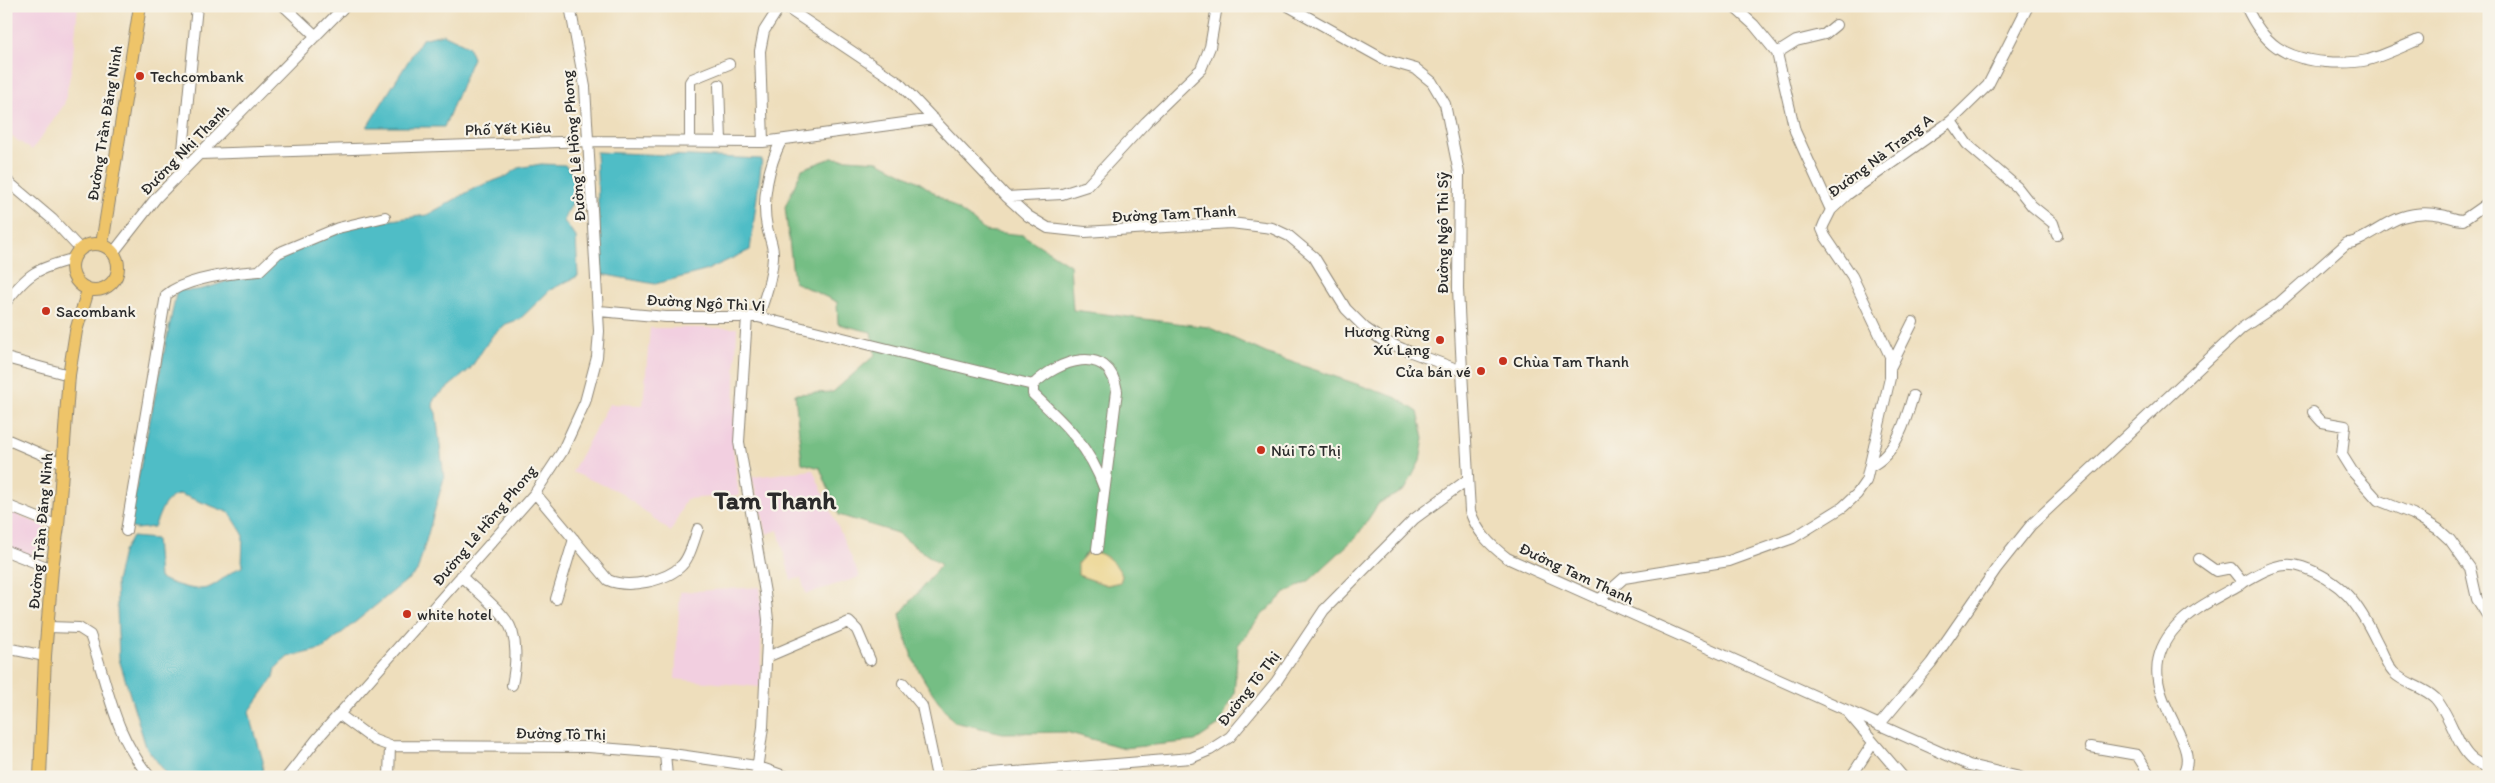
<svg xmlns="http://www.w3.org/2000/svg" width="2495" height="783" font-family="Itim,sans-serif">
<style>
.built{fill:#f2cfe0}
.forest{fill:#74be84;stroke:#507458;fill-rule:evenodd}
.sand{fill:#eeda9e;stroke:#8c8264}
.water{fill:#4fbdc6;stroke:#3d7478}
.lines{fill:none;stroke-linecap:round;stroke-linejoin:round}
.minor-casing{stroke:#8c8474;stroke-width:12}
.major-casing{stroke:#8c8474;stroke-width:14}
.minor{stroke:#fff;stroke-width:10}
.major{stroke:#eec469;stroke-width:12}
.poi-dot{fill:#c8321e;stroke:#f7f3e8;stroke-width:2}
.labels{text-anchor:middle;stroke-width:4.5;stroke-linejoin:round;paint-order:stroke}
.poi-label{font-size:16px;fill:#2b2b2b;stroke:#f7f3e8;text-anchor:start}
.street-label{font-size:16px;fill:#2b2b2b;stroke:#f7f3e8}
.town-label{font-size:26px;font-weight:bold;fill:#2b2b2b;stroke:#f7f3e8}
</style>
<rect width="100%" height="100%" fill="#f7f3e8"/>
<filter id="ink" filterUnits="userSpaceOnUse"><feTurbulence type="fractalNoise" baseFrequency=".02" numOctaves="2"/><feDisplacementMap in="SourceGraphic" scale="10" xChannelSelector="R" yChannelSelector="G"/><feConvolveMatrix kernelMatrix="1 2 1 2 8 2 1 2 1" color-interpolation-filters="sRGB"/></filter>
<filter id="wash" filterUnits="userSpaceOnUse"><feTurbulence type="fractalNoise" baseFrequency=".0096" numOctaves="4" result="noise"/><feDisplacementMap in="SourceGraphic" scale="20" xChannelSelector="R" yChannelSelector="G"/><feGaussianBlur stdDeviation="1.12" result="paint"/><feColorMatrix in="noise" values="0 0 0 0 0 0 0 0 0 0 0 0 0 0 0 0 0 1.4 0 .05"/><feComposite in="paint" operator="in"/></filter>
<g filter="url(#wash)">
<rect width="100%" height="100%" fill="#eedebc"/>
<!-- built -->
<path class="built" d="M 6,6 L 78,6 L 72,66 L 64,105 L 32,150 L 6,133 Z
M 650,328 L 737,328 L 733,448 L 739,495 L 686,499 L 671,532 L 620,492 L 572,472 L 609,404 L 643,405 Z
M 813,470 L 860,577 L 806,594 L 801,578 L 791,580 L 778,530 L 767,534 L 752,477 Z
M 6,510 L 45,526 L 40,561 L 6,548 Z
M 760,587 L 762,617 L 760,687 L 675,679 L 680,592 Z"/>
<!-- forest -->
<path class="forest" d="M 832,158 L 878,161 L 919,182 L 970,218 L 985,231 L 1023,235 L 1070,265 L 1073,310 L 1208,327 L 1268,354 L 1395,397 L 1418,412 L 1424,438 L 1420,461 L 1405,490 L 1379,503 L 1357,536 L 1310,580 L 1284,594 L 1261,616 L 1238,645 L 1234,694 L 1219,725 L 1195,741 L 1124,748 L 1066,732 L 1003,733 L 954,722 C 924,682 910,664 900,614 L 941,565 L 897,533 L 839,515 L 820,468 L 802,463 L 795,394 L 833,392 L 875,355 L 871,332 L 838,324 L 837,302 L 794,282 L 785,207 L 802,169 ZM 1088,552 C 1103,552 1116,562 1122,576 L 1120,582 L 1107,585 L 1078,575 L 1082,557 Z"/>
<!-- sand -->
<path class="sand" d="M 1088,552 C 1102,550 1117,563 1122,576 L 1120,582 L 1107,585 L 1078,575 L 1078,563 Z"/>
<!-- water -->
<path class="water" d="M 443,34 L 468,46 L 473,58 L 444,127 L 367,127 L 422,39 Z
M 596,152 L 762,159 L 750,250 L 705,271 L 655,284 L 601,274 Z
M 541,164 L 565,165 C 575,173 576,192 572,203 C 570,210 565,213 564,221 L 576,237 L 578,276 L 550,290 L 520,319 L 506,324 L 492,336 L 470,369 L 434,399 L 433,407 L 436,413 L 444,478 L 417,572 L 322,649 L 288,657 L 281,663 L 276,668 L 274,677 L 249,712 L 263,761 L 262,777 L 169,777 L 146,747 L 119,659 L 116,582 L 123,552 L 132,537 L 156,539 L 159,578 C 173,584 198,594 212,586 C 223,580 230,571 242,567 L 243,534 L 230,513 L 180,494 C 162,499 161,513 154,527 L 136,529 L 128,527 L 177,289 C 201,295 221,281 244,276 C 251,275 256,278 263,275 C 269,271 271,265 275,260 L 356,225 L 427,215 L 475,188 L 507,176 L 518,168 Z"/>
</g>
<g filter="url(#ink)">
<g class="lines">
<!-- minor casing -->
<g class="minor-casing">
<path id="minor" d="M 284,6 L 316,36
M 784,6 L 899,83 L 1007,197 L 1028,216 L 1048,228 L 1085,232 L 1231,223 L 1272,228 L 1289,236 L 1314,257 L 1346,309 L 1365,328 L 1382,340 L 1403,349 L 1462,371 L 1470,511 C 1477,532 1490,545 1507,558 L 1969,765 L 2020,777
M 1288,6 L 1385,60 L 1416,69 L 1432,82 L 1445,104 L 1459,173 L 1458,289 L 1462,371
M 1733,6 L 1754,25 L 1777,53 L 1795,131 L 1831,210
M 2246,6 C 2263,44 2285,59 2326,62 C 2340,63 2354,63 2368,60 C 2385,55 2402,47 2418,40
M 1777,53 L 1796,41 L 1825,34 L 1836,25
M 719,85 L 721,141
M 1951,121 L 1967,144 L 2017,187 L 2032,206 L 2053,223 L 2057,235
M 690,141 L 690,82 L 692,79 L 729,64
M 763,142 L 760,51 L 764,31 L 780,6
M 200,154 L 589,141 L 763,142 L 934,119
M 181,171 L 197,6
M 6,180 L 52,219 L 80,249
M 1007,197 L 1062,194 L 1087,186 L 1146,122 L 1201,69 L 1210,47 L 1217,6
M 113,253 L 156,198 L 345,6
M 6,302 C 29,272 37,269 72,259
M 599,311 L 666,317 L 758,317 L 1033,385
M 747,316 L 739,442 L 765,593 L 768,620 L 763,727 L 756,777
M 758,317 C 765,298 772,278 773,257 C 774,246 769,238 767,227 C 761,200 769,165 781,141
M 6,358 L 69,375
M 1891,366 L 1913,322
M 2313,412 L 2322,422 L 2345,426 L 2342,455 L 2352,471 L 2378,500 L 2413,514 L 2438,529 L 2450,540 L 2470,568 L 2477,599 L 2489,618
M 6,439 L 62,463
M 1871,466 C 1896,454 1906,420 1913,396
M 535,493 L 608,580 C 628,589 667,581 682,565 C 690,557 694,540 698,529
M 6,505 L 58,526
M 126,531 L 166,295 C 186,278 232,273 259,271 L 278,253 L 338,228 L 385,217
M 1097,549 L 1117,391 C 1109,341 1057,361 1033,385 L 1033,394 C 1064,423 1090,447 1104,488
M 6,551 L 52,569
M 2199,559 L 2216,571 L 2231,568 L 2243,583
M 461,576 C 475,590 494,604 506,620 C 519,636 516,666 512,685
M 556,599 L 574,539
M 1599,600 L 1624,578 L 1729,561 L 1793,538 L 1843,507 L 1857,494 L 1866,481 L 1890,378 L 1890,356 L 1852,276 L 1825,236 L 1822,229 L 1824,224 L 1831,210 L 1848,194 L 1951,121 L 1988,85 L 2028,6
M 49,627 L 79,628 L 90,635 C 109,687 112,732 150,777
M 6,648 L 45,656
M 767,657 L 849,622 L 857,630 L 870,660
M 903,683 L 922,706 L 937,777
M 1849,714 L 1903,777
M 340,715 L 374,740 L 390,746 L 589,747 L 665,753 L 756,766 L 787,777
M 1879,725 L 1931,663 L 1996,569 L 2031,525 L 2242,328 L 2278,304 L 2347,243 C 2360,244 2385,222 2402,217 C 2414,213 2428,212 2441,215 C 2448,216 2455,220 2463,220 L 2489,202
M 2091,747 L 2137,755 L 2151,777
M 665,753 L 667,777
M 287,777 L 317,739 L 535,493 L 562,452 L 585,402 L 597,357 L 599,331 L 585,87 L 570,6
M 389,777 L 390,746
M 953,777 L 1191,758 L 1210,750 L 1230,737 L 1276,682 L 1324,610 L 1414,519 L 1467,480
M 1851,777 L 1873,743
M 2181,777 C 2210,741 2120,688 2176,627 C 2192,609 2218,597 2239,585 C 2258,574 2280,559 2302,567 C 2343,581 2359,605 2377,642 C 2382,651 2386,664 2393,672 C 2404,684 2423,686 2435,698 C 2450,714 2457,747 2472,759 C 2477,763 2483,765 2489,768"/>
</g>
<!-- major casing -->
<g class="major-casing">
<path id="major" d="M72 267a23 23 0 1 1 46 0a23 23 0 1 1-46 0Z
M 102,244 L 140,6
M 40,777 L 45,656 L 52,569 L 58,526 L 69,375 L 76,331 L 88,290"/>
</g>
<!-- minor -->
<use href="#minor" class="minor"/>
<!-- major -->
<use href="#major" class="major"/>
</g>
</g>
<!-- markers -->
<g class="poi-dot">
<circle cx="140" cy="76" r="5"/>
<circle cx="46" cy="311" r="5"/>
<circle cx="1440" cy="340" r="5"/>
<circle cx="1503" cy="361" r="5"/>
<circle cx="1481" cy="371" r="5"/>
<circle cx="1261" cy="450" r="5"/>
<circle cx="407" cy="614" r="5"/>
</g>
<g class="labels">
<!-- poi labels -->
<g class="poi-label">
<text x="150" y="82">Techcombank</text>
<text x="56" y="317">Sacombank</text>
<text x="1430" y="337" text-anchor="end">Hương Rừng<tspan x="1430" dy="18">Xứ Lạng</tspan></text>
<text x="1513" y="367">Chùa Tam Thanh</text>
<text x="1471" y="377" text-anchor="end">Cửa bán vé</text>
<text x="1271" y="456">Núi Tô Thị</text>
<text x="417" y="620">white hotel</text>
</g>
<!-- street labels -->
<g class="street-label">
<text transform="translate(104 123) rotate(-81)" y="6">Đường Trần Đăng Ninh</text>
<text transform="translate(508 128) rotate(-2)" y="6">Phố Yết Kiêu</text>
<text transform="translate(573 146) rotate(-95)" y="6">Đường Lê Hồng Phong</text>
<text transform="translate(184 149) rotate(-46)" y="6">Đường Nhị Thanh</text>
<text transform="translate(1880 155) rotate(-37)" y="6">Đường Nà Trang A</text>
<text transform="translate(1174 213) rotate(-3)" y="6">Đường Tam Thanh</text>
<text transform="translate(1442 233) rotate(-90)" y="6">Đường Ngô Thì Sỹ</text>
<text transform="translate(706 302) rotate(3)" y="6">Đường Ngô Thì Vị</text>
<text transform="translate(484 525) rotate(-50)" y="6">Đường Lê Hồng Phong</text>
<text transform="translate(40 531) rotate(-85)" y="6">Đường Trần Đăng Ninh</text>
<text transform="translate(1577 573) rotate(25)" y="6">Đường Tam Thanh</text>
<text transform="translate(1248 688) rotate(-52)" y="6">Đường Tô Thị</text>
<text transform="translate(561 733) rotate(1)" y="6">Đường Tô Thị</text>
</g>
<!-- town labels -->
<g class="town-label">
<text x="775" y="509">Tam Thanh</text>
</g>
</g>
<!-- margin -->
<rect width="2495" height="783" fill="none" stroke="#f7f3e8" stroke-width="25"/>
</svg>
